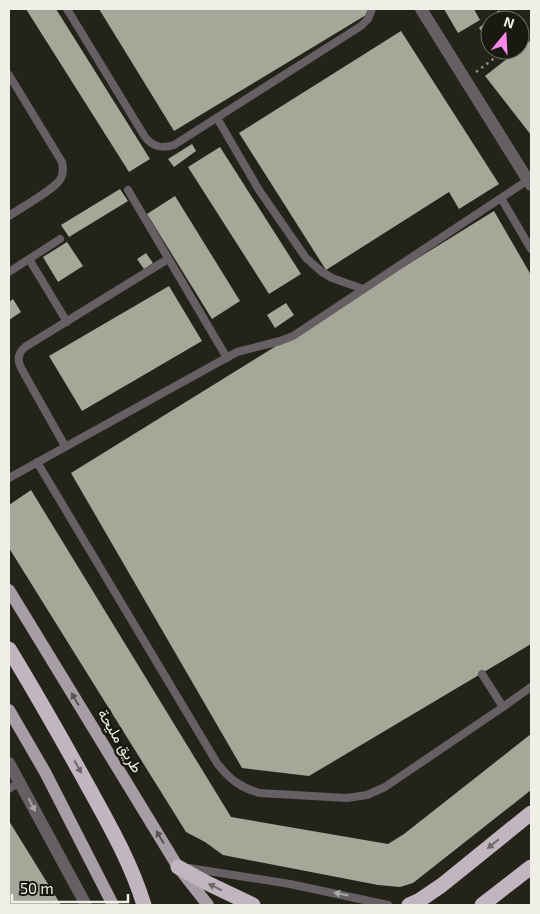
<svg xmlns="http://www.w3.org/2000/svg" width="540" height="914" font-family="'Exo 2',Vazirmatn,sans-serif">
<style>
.building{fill:#a6a699}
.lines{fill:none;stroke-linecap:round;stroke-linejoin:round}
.path{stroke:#8a8a82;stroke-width:2.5;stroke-dasharray:2.5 4;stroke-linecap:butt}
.service{stroke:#646063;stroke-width:8}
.minor{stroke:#646063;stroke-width:12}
.primary{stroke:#a79da5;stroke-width:12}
.motorway{stroke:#c1b6bf;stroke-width:15}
.oneway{fill:#595452}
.oneway2{fill:#6e6867}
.oneway3{fill:#aaa8a6}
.labels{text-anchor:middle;stroke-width:5;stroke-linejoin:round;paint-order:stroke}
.street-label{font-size:15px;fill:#efefe8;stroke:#1a190f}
</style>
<rect width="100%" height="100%" fill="#232319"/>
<!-- building -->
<path class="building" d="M 26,9 L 56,9 L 150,159 L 129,172 Z
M 99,9 L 369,9 L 371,12 L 174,131 Z
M 444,9 L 474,9 L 480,20 L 458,33 Z
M 499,10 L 507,20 L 490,20 L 490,41 L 479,28 Z
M 401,31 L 499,184 L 459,209 L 449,192 L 326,270 L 239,133 Z
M 531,40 L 531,135 L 485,76 Z
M 192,144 L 196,151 L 174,167 L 168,159 Z
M 220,147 L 301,274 L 269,294 L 188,167 Z
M 120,189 L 128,201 L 69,237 L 61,225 Z
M 175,196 L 240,301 L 212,319 L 147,214 Z
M 494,211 L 531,275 L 531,644 L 309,776 L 242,768 L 71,473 Z
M 67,242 L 83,266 L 58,282 L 43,257 Z
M 146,253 L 153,263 L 144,269 L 137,259 Z
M 169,286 L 202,341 L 82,411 L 49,356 Z
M 13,299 L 21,312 L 9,320 L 9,302 Z
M 286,303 L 294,315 L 275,328 L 267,315 Z
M 31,490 L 231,817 L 388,844 L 404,834 L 531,734 L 531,790 L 413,883 L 400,887 L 378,885 L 223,855 L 205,842 L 186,832 L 9,548 L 9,505 Z
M 9,821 L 61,905 L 9,905 Z"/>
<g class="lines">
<!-- path -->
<path class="path" d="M 520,38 L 531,30
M 476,72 L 505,50"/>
<!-- service -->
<path class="service" d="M 67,9 L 145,137 C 153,147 162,149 174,145 L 361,26 L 368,19 L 372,9
M 9,75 L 62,162 C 63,167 64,172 61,178 C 56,189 20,208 9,216
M 217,118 L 259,190 L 306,258 L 322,272 L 332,278 L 363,289
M 128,190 L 227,358
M 501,198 L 531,249
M 29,259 L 67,322
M 9,272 L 60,239
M 65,446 L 21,368 C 17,360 18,353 25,347 L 168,259
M 37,462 L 217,763 C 229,779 241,788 260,793 L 347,798 L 367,795 L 385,787 L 503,707 L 531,687
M 9,478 L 237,352 L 280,341 L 293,336 L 528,180
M 482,674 L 503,707
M 9,789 L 20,782
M 189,868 L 290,884 L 388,905"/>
<!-- minor -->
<path class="minor" d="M 421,9 L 531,185
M 9,763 L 86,905"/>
<!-- primary -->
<path class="primary" d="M 9,590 L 178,867 L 208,905
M 9,710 L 45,772 L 113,905"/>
<!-- motorway -->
<path class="motorway" d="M 9,649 C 37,695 63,741 89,788 C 110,826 131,863 144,905
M 178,867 L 207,883 L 253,905
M 409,905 L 420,900 L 442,885 L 531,813
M 482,905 L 531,867"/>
</g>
<!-- one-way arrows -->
<defs><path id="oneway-solid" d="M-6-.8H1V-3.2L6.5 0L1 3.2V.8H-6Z" transform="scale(1.25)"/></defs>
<g class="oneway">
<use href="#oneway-solid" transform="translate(75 699) rotate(-121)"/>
<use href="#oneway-solid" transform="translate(160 837) rotate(-121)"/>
</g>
<g class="oneway2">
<use href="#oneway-solid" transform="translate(78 767) rotate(61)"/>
<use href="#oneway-solid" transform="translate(493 844) rotate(141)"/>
<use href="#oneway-solid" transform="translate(215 887) rotate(-154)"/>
</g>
<g class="oneway3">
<use href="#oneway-solid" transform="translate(32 805) rotate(62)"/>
<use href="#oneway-solid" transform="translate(341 894) rotate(-168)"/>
</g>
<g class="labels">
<!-- street labels -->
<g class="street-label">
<text transform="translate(120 741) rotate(59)" y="5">طريق مليحة</text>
</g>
</g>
<!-- border -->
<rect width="540" height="914" fill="none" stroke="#efefe8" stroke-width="20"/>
<!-- north arrow -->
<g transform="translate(505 35) rotate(18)"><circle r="24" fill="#1a190f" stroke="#6f6f66"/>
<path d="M0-4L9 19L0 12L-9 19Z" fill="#f988e9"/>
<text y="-8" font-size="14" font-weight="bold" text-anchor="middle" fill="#efefe8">N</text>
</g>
<!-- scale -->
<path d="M12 894v8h116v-8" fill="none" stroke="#efefe8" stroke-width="2.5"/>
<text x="20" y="894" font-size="15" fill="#efefe8" stroke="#1a190f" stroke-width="4" paint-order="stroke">50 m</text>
</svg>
